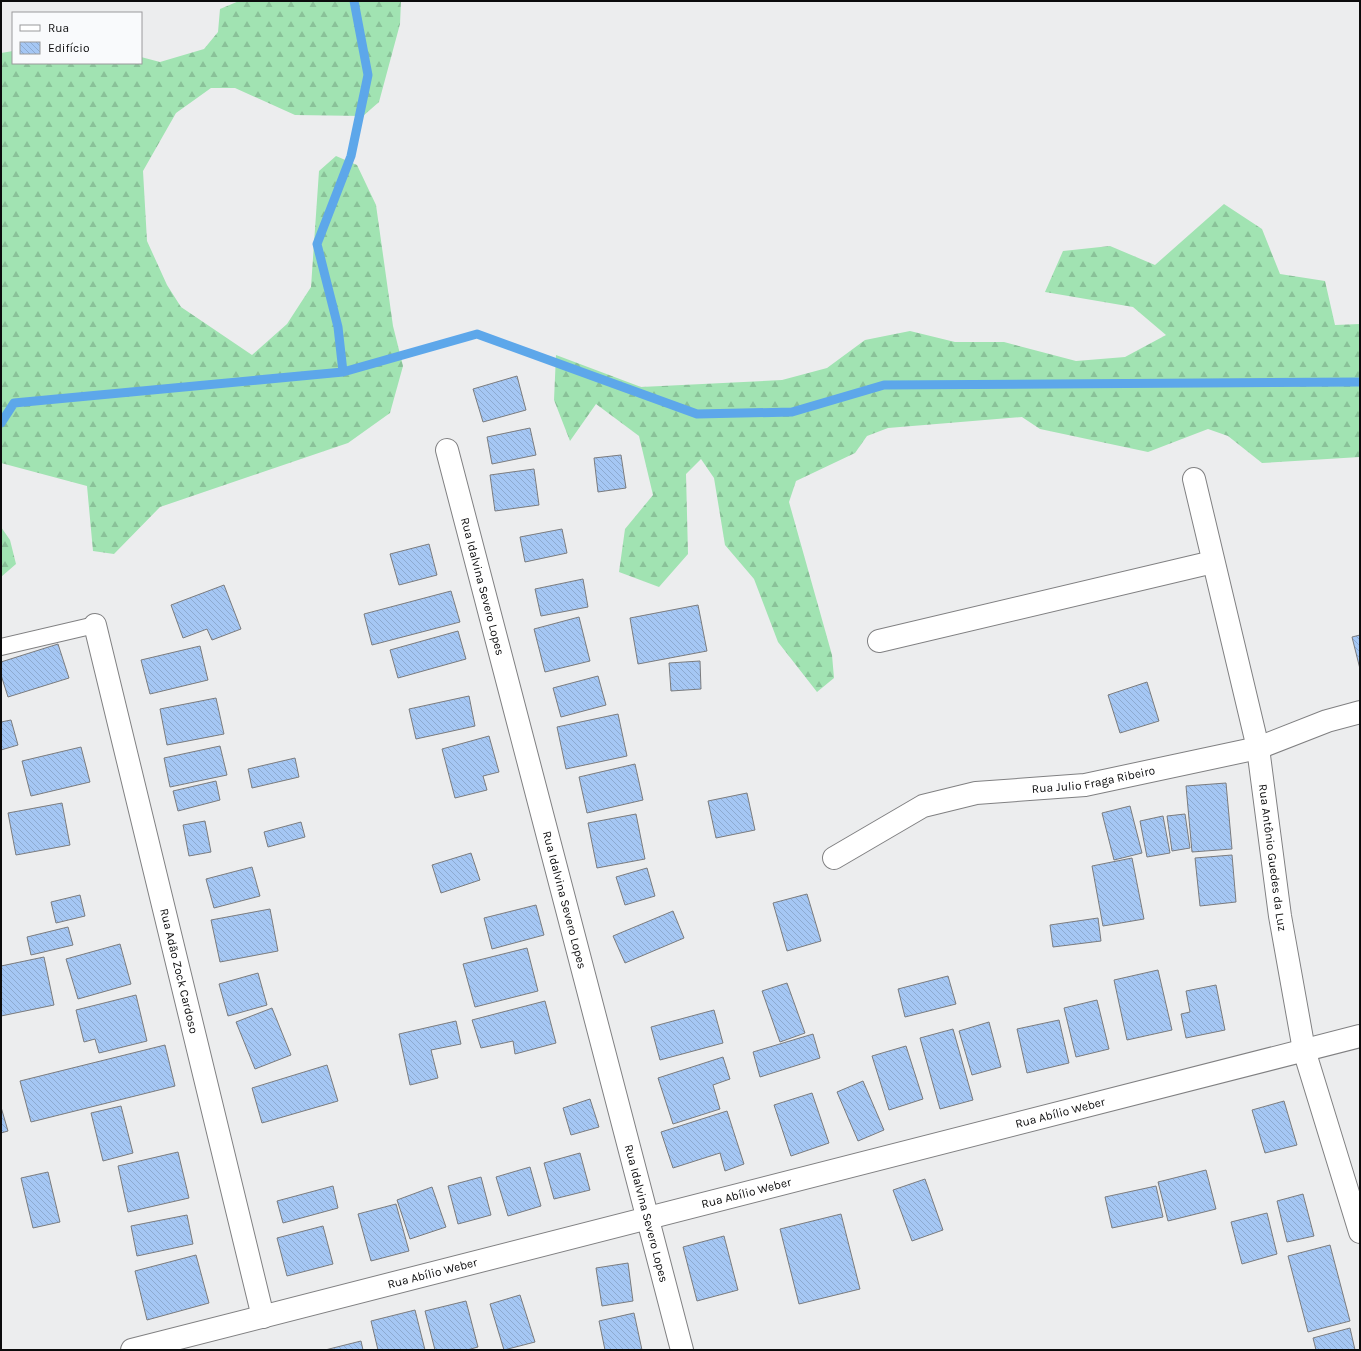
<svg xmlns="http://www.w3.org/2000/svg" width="1361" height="1351" font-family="Karla,sans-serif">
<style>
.forest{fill:url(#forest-firs)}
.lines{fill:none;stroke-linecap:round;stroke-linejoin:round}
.stream{stroke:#5da7ea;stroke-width:9}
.building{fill:url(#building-back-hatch);stroke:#7b7c7e}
.service-casing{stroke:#808082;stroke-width:18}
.minor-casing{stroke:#808082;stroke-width:24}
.service{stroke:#fff;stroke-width:16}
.minor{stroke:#fff;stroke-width:22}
.labels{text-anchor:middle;stroke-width:3;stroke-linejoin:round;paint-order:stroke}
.street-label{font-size:12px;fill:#0b0b0c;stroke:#f9fafc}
</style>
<defs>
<pattern id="forest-firs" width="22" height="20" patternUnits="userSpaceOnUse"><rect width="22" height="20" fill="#a1e3b2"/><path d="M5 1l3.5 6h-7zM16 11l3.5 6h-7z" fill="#89c198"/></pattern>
<pattern id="building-back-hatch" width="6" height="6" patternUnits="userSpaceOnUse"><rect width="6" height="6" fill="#a5c7f4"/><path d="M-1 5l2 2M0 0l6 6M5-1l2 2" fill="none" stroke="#8daad0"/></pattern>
</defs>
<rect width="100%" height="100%" fill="#ecedee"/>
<!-- forest -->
<path class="forest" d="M 239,1 L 401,1 L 400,24 L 379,102 L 363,116 L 295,115 L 235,88 L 211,88 L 176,113 L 143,171 L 147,241 L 167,285 L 181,307 L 252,355 L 287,324 L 311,287 L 319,171 L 336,156 L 357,165 L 376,205 L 393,326 L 403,366 L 390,413 L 348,443 L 160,507 L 114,554 L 93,551 L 87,486 L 1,463 L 1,53 L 13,51 L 13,63 L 141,63 L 141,57 L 160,62 L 204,49 L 218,32 L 220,9 Z
M 1224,204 L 1262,229 L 1280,274 L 1325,281 L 1335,325 L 1360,324 L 1360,457 L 1262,463 L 1228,436 L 1208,429 L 1148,452 L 1040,429 L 1022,417 L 888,428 L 867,436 L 855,453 L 796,481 L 789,502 L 832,655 L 834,678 L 817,692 L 778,642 L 754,579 L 725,545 L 714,478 L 701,459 L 686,474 L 688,554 L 659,587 L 619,572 L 625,529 L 653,495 L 639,436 L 596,404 L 570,441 L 554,400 L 556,355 L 641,387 L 782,380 L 827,368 L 865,340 L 910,331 L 955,342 L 1004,342 L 1076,361 L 1125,357 L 1166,335 L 1133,307 L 1045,292 L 1063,251 L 1110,246 L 1155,265 Z
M 1,527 L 10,540 L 16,564 L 1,577 Z"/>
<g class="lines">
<!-- stream -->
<path class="stream" d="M 343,372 L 338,327 L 317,244 L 351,156 L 368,75 L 354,1
M 1,423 L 14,403 L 343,372 L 477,334 L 697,414 L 792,412 L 884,385 L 1360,382"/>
</g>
<!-- building -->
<path class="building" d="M 517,376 L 526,410 L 483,422 L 473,389 Z
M 530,428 L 536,455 L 492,464 L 487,437 Z
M 621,455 L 626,488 L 598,492 L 594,458 Z
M 534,469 L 539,505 L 495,511 L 490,475 Z
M 562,529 L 567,553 L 525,562 L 520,537 Z
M 429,544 L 437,575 L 399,585 L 390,554 Z
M 583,579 L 588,607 L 541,616 L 535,589 Z
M 224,585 L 241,629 L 212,640 L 207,629 L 183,638 L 171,605 Z
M 451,591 L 460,622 L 372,645 L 364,614 Z
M 698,605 L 707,651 L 638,664 L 630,618 Z
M 579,617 L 590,661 L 545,672 L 534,629 Z
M 458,631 L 466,659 L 398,678 L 390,650 Z
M 1360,635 L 1360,669 L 1352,637 Z
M 58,644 L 69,678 L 8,697 L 1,675 L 1,662 Z
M 200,646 L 208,680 L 150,694 L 141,660 Z
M 700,661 L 701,689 L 671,691 L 669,663 Z
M 598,676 L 606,705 L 561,717 L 553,688 Z
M 1147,682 L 1159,721 L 1120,733 L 1108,695 Z
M 469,696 L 475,726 L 416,739 L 409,709 Z
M 216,698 L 224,734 L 167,745 L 160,709 Z
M 618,714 L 627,756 L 566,769 L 557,727 Z
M 11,720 L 18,745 L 1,750 L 1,722 Z
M 489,736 L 499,772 L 483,776 L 487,790 L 455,798 L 442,749 Z
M 220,746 L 227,775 L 170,787 L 164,758 Z
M 81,747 L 90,782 L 31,796 L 22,761 Z
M 295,758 L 299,777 L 252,788 L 248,769 Z
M 635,764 L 643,800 L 587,813 L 579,777 Z
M 216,781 L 220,800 L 178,811 L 173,791 Z
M 1226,783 L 1232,849 L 1192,852 L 1186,786 Z
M 747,793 L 755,830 L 716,838 L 708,801 Z
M 62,803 L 70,845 L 16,855 L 8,813 Z
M 1130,806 L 1142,853 L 1114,860 L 1102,813 Z
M 636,814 L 645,859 L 597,868 L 588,823 Z
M 1185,814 L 1190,848 L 1172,851 L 1167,816 Z
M 1163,816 L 1170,853 L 1147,857 L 1140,821 Z
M 205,821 L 211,852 L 189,856 L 183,825 Z
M 301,822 L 305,837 L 268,847 L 264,832 Z
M 471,853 L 480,880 L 441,893 L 432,865 Z
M 1232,855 L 1236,902 L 1200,906 L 1195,858 Z
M 1132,858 L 1144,919 L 1103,926 L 1092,866 Z
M 252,867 L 260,896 L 214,908 L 206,879 Z
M 647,868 L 655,896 L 625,905 L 616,877 Z
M 807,894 L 821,941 L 787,951 L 773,903 Z
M 80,895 L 85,916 L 56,923 L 51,902 Z
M 536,905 L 544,935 L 492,949 L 484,918 Z
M 270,909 L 278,951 L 220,962 L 211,920 Z
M 673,911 L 684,938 L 625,963 L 613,936 Z
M 1098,918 L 1101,941 L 1053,947 L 1050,925 Z
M 68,927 L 73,945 L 31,955 L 27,937 Z
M 120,944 L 131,984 L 78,999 L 66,959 Z
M 527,948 L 538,991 L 475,1007 L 463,964 Z
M 44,957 L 54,1005 L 1,1016 L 1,966 Z
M 1158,970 L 1172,1030 L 1127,1040 L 1114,980 Z
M 258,973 L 267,1005 L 228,1016 L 219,984 Z
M 948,976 L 956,1004 L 905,1017 L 898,989 Z
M 787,983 L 805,1033 L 780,1042 L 762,991 Z
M 1216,985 L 1225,1030 L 1186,1038 L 1181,1014 L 1190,1012 L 1186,991 Z
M 136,995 L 147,1041 L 99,1053 L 95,1039 L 84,1042 L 76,1010 Z
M 1097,1000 L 1109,1049 L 1076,1057 L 1064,1008 Z
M 545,1001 L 556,1043 L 515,1054 L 513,1041 L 481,1048 L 472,1020 Z
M 272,1008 L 291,1055 L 255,1069 L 236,1022 Z
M 714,1010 L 723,1043 L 660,1060 L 651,1027 Z
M 1059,1020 L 1069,1063 L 1027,1073 L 1017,1029 Z
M 456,1021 L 461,1044 L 431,1050 L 438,1078 L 410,1085 L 399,1034 Z
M 989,1022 L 1001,1067 L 972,1075 L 959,1031 Z
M 953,1029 L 973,1100 L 940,1109 L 920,1038 Z
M 813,1034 L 820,1058 L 760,1077 L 753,1052 Z
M 165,1045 L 175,1086 L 31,1122 L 20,1081 Z
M 906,1046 L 923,1099 L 889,1110 L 872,1056 Z
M 723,1057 L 730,1079 L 713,1085 L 720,1109 L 673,1124 L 658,1078 Z
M 327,1065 L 338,1101 L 262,1123 L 252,1088 Z
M 863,1081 L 884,1130 L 858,1141 L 837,1092 Z
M 812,1093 L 829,1143 L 791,1156 L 774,1105 Z
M 590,1099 L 599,1127 L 571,1135 L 563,1108 Z
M 1284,1101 L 1297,1145 L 1265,1153 L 1252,1110 Z
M 121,1106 L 133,1153 L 103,1161 L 91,1113 Z
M 1,1107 L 8,1131 L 1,1133 Z
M 727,1111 L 744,1164 L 725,1171 L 720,1153 L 673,1168 L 661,1132 Z
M 178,1152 L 189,1198 L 128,1212 L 118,1166 Z
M 580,1153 L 590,1190 L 554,1199 L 544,1163 Z
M 530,1167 L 541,1206 L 508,1216 L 496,1177 Z
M 1206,1170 L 1216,1209 L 1168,1221 L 1158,1182 Z
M 48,1172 L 60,1222 L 33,1228 L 21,1178 Z
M 481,1177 L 491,1215 L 458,1224 L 448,1186 Z
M 925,1179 L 943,1230 L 912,1241 L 893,1190 Z
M 333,1186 L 338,1208 L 283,1223 L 277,1201 Z
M 1156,1186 L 1163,1217 L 1112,1228 L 1105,1197 Z
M 432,1187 L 446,1227 L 410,1239 L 397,1200 Z
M 1303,1194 L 1314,1236 L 1287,1242 L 1277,1201 Z
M 396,1204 L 409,1251 L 371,1261 L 358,1214 Z
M 1267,1213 L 1277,1254 L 1242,1264 L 1231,1222 Z
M 841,1214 L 860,1289 L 799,1304 L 780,1229 Z
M 187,1215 L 193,1244 L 137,1256 L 131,1226 Z
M 323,1226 L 333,1264 L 287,1276 L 277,1238 Z
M 724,1236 L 738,1290 L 697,1301 L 683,1247 Z
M 1330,1245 L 1350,1321 L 1308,1332 L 1288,1256 Z
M 196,1255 L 209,1303 L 147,1320 L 135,1271 Z
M 628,1263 L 633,1301 L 602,1306 L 596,1268 Z
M 520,1295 L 535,1342 L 504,1350 L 490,1304 Z
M 466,1301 L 478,1347 L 467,1350 L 435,1350 L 425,1311 Z
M 415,1310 L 425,1350 L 378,1350 L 371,1321 Z
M 634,1313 L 642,1350 L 605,1350 L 599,1321 Z
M 1350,1328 L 1355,1350 L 1316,1350 L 1313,1338 Z
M 361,1341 L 363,1350 L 325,1350 Z"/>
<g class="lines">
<!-- service casing -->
<g class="service-casing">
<path id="service" d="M 1,647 L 95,625"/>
</g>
<!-- minor casing -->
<g class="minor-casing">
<g id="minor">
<path id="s1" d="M 447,450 L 682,1350"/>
<path id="s2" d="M 1194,479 L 1258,748 L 1280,916 L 1304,1050 L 1360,1232"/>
<path id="s3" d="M 95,625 L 263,1317"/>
<path d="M 879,641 L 1213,562"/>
<path id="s4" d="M 834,858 L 923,806 L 976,793 L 1085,785 L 1258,748 L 1327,721 L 1360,712"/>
<path id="s5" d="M 132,1350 L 1360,1036"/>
</g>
</g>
<!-- service -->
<use href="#service" class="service"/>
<!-- minor -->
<use href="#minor" class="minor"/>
</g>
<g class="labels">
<!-- street labels -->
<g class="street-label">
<text dy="4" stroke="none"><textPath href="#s1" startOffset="141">Rua Idalvina Severo Lopes</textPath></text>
<text dy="4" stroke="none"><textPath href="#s4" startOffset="276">Rua Julio Fraga Ribeiro</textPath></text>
<text dy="4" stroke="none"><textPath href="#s2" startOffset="387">Rua Antônio Guedes da Luz</textPath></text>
<text dy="4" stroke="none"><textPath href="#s1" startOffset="465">Rua Idalvina Severo Lopes</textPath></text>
<text dy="4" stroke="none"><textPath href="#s3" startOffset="356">Rua Adão Zock Cardoso</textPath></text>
<text dy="4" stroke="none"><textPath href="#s5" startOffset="958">Rua Abílio Weber</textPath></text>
<text dy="4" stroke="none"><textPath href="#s5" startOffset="634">Rua Abílio Weber</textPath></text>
<text dy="4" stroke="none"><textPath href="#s1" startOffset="789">Rua Idalvina Severo Lopes</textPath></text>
<text dy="4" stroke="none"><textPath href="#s5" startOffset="310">Rua Abílio Weber</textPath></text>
</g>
</g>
<!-- border -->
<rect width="1361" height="1351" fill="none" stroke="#0b0b0c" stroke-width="4"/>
<!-- legend -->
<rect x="12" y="12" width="130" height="52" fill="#f9fafc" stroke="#9a9a9c"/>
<rect x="20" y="25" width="20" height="6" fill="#ffffff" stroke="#9a9a9c"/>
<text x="48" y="32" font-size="12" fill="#0b0b0c">Rua</text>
<rect x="20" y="42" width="20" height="12" fill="url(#building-back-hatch)" stroke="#9a9a9c"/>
<text x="48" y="52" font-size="12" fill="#0b0b0c">Edifício</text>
</svg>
